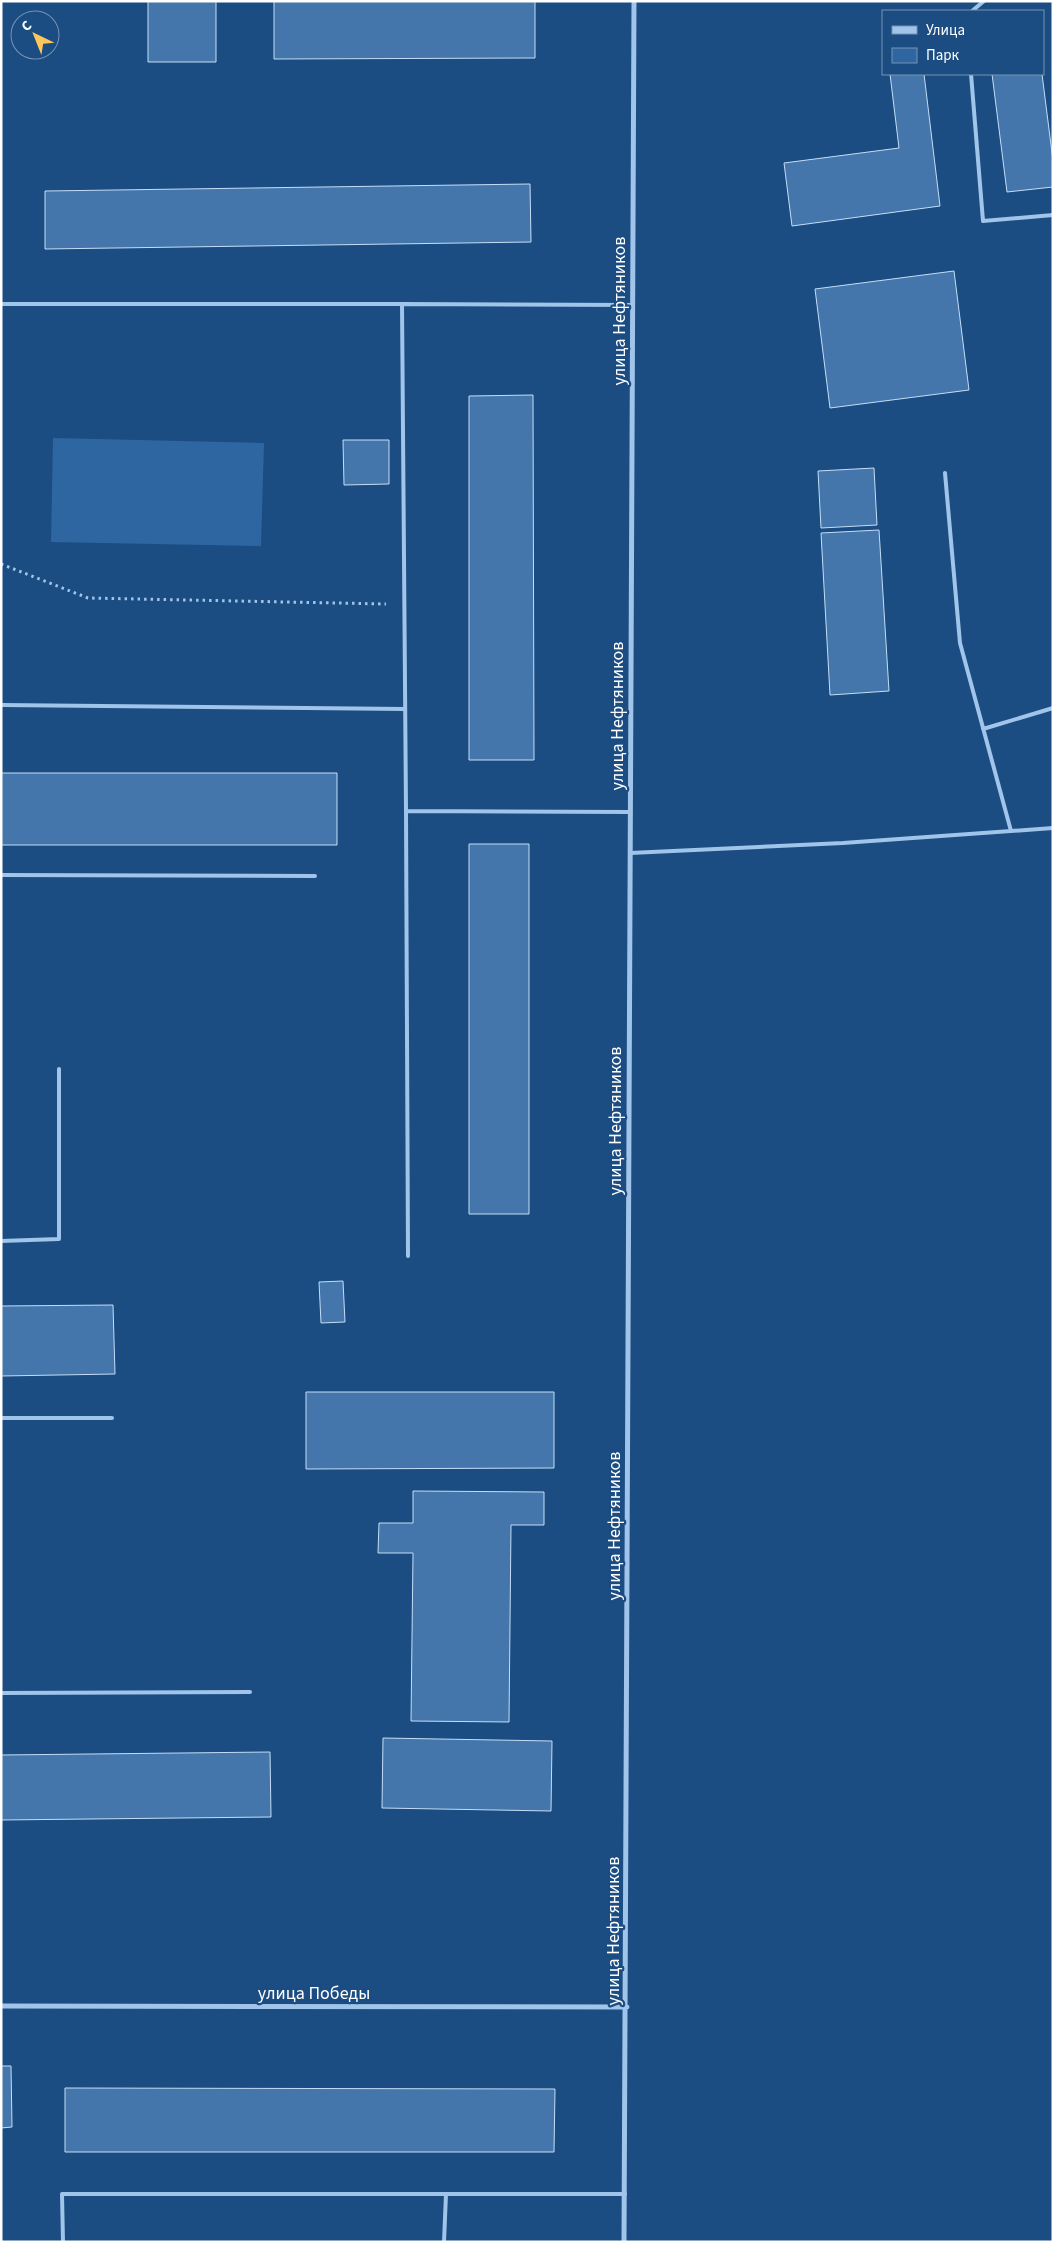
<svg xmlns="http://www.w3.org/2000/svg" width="1054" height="2243" font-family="'Source Sans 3',sans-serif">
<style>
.green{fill:#2e66a1}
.building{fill:#4476ab;stroke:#c4def8}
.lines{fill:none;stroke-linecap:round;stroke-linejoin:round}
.path{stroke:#a0c4ea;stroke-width:3;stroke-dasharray:2.5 4;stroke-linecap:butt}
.service{stroke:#a0c4ea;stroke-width:4}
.minor{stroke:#a0c4ea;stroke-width:5}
.labels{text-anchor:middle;stroke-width:4.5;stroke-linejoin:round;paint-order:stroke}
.street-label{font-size:18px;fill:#fff;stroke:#1b4c82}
</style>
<rect width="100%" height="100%" fill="#1b4c82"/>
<!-- green -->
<path class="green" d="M 53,438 L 264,443 L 261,546 L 51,542 Z"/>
<!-- building -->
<path class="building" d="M 148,1 L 216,1 L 216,62 L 148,62 Z
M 274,1 L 535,1 L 535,58 L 274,59 Z
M 890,74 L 924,74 L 940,206 L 792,226 L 784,163 L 899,148 Z
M 992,74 L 1042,74 L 1053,161 L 1053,187 L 1007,192 Z
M 530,184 L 531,242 L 45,249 L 45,191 Z
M 954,271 L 969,390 L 830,408 L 815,289 Z
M 533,395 L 534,760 L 469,760 L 469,396 Z
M 343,440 L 389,440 L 389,484 L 344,485 Z
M 874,468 L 877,525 L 821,528 L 818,471 Z
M 879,530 L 889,691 L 830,695 L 821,533 Z
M 1,773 L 337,773 L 337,845 L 1,845 Z
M 469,844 L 529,844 L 529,1214 L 469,1214 Z
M 343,1281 L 345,1322 L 321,1323 L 319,1282 Z
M 113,1305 L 115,1374 L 1,1376 L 1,1306 Z
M 306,1392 L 554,1392 L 554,1468 L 306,1469 Z
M 413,1491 L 544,1492 L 544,1525 L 511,1525 L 509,1722 L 411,1721 L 413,1553 L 378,1553 L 379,1523 L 413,1523 Z
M 383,1738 L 552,1741 L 551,1811 L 382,1808 Z
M 270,1752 L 271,1817 L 1,1820 L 1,1755 Z
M 1,2066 L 11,2066 L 12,2127 L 1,2128 Z
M 65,2088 L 555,2089 L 554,2152 L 65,2152 Z"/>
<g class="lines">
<!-- path -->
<path class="path" d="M 1,564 L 88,598 L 386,604"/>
<!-- service -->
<path class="service" d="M 972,11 L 984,1
M 971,74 L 983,221 L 1053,215
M 1,304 L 402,304 L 406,811 L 630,812
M 402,304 L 633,305
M 945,473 L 960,643 L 1011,831
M 1,705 L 405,709
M 983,729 L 1053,708
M 406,811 L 408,1256
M 630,853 L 843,843 L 1053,828
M 1,875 L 315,876
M 1,1241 L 59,1239 L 59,1069
M 1,1418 L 112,1418
M 1,1693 L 250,1692
M 63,2242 L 62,2194 L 625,2194
M 444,2242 L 446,2194"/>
<!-- minor -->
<path class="minor" d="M 1,2006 L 627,2007
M 624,2242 L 634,1"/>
</g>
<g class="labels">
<!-- street labels -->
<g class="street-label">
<text transform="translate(619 311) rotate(-90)" y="6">улица Нефтяников</text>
<text transform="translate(617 716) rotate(-90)" y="6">улица Нефтяников</text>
<text transform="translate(615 1121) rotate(-90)" y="6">улица Нефтяников</text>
<text transform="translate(614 1526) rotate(-90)" y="6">улица Нефтяников</text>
<text transform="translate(613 1931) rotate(-90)" y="6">улица Нефтяников</text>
<text x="314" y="1999">улица Победы</text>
</g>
</g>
<!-- border -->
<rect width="1054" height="2243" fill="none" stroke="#ffffff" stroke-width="5"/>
<!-- legend -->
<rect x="882" y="10" width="162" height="65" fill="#1b4c82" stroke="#7694b4"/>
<rect x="892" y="26" width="25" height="8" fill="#a0c4ea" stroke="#7694b4"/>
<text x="926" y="35" font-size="15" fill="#ffffff">Улица</text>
<rect x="892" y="48" width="25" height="15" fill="#2e66a1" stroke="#7694b4"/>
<text x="926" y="60" font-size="15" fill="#ffffff">Парк</text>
<!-- north arrow -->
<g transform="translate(35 35) rotate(317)"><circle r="24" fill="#1b4c82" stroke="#7694b4"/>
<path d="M0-4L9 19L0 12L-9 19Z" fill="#fcc75c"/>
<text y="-8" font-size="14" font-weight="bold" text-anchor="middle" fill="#ffffff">С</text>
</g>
</svg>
